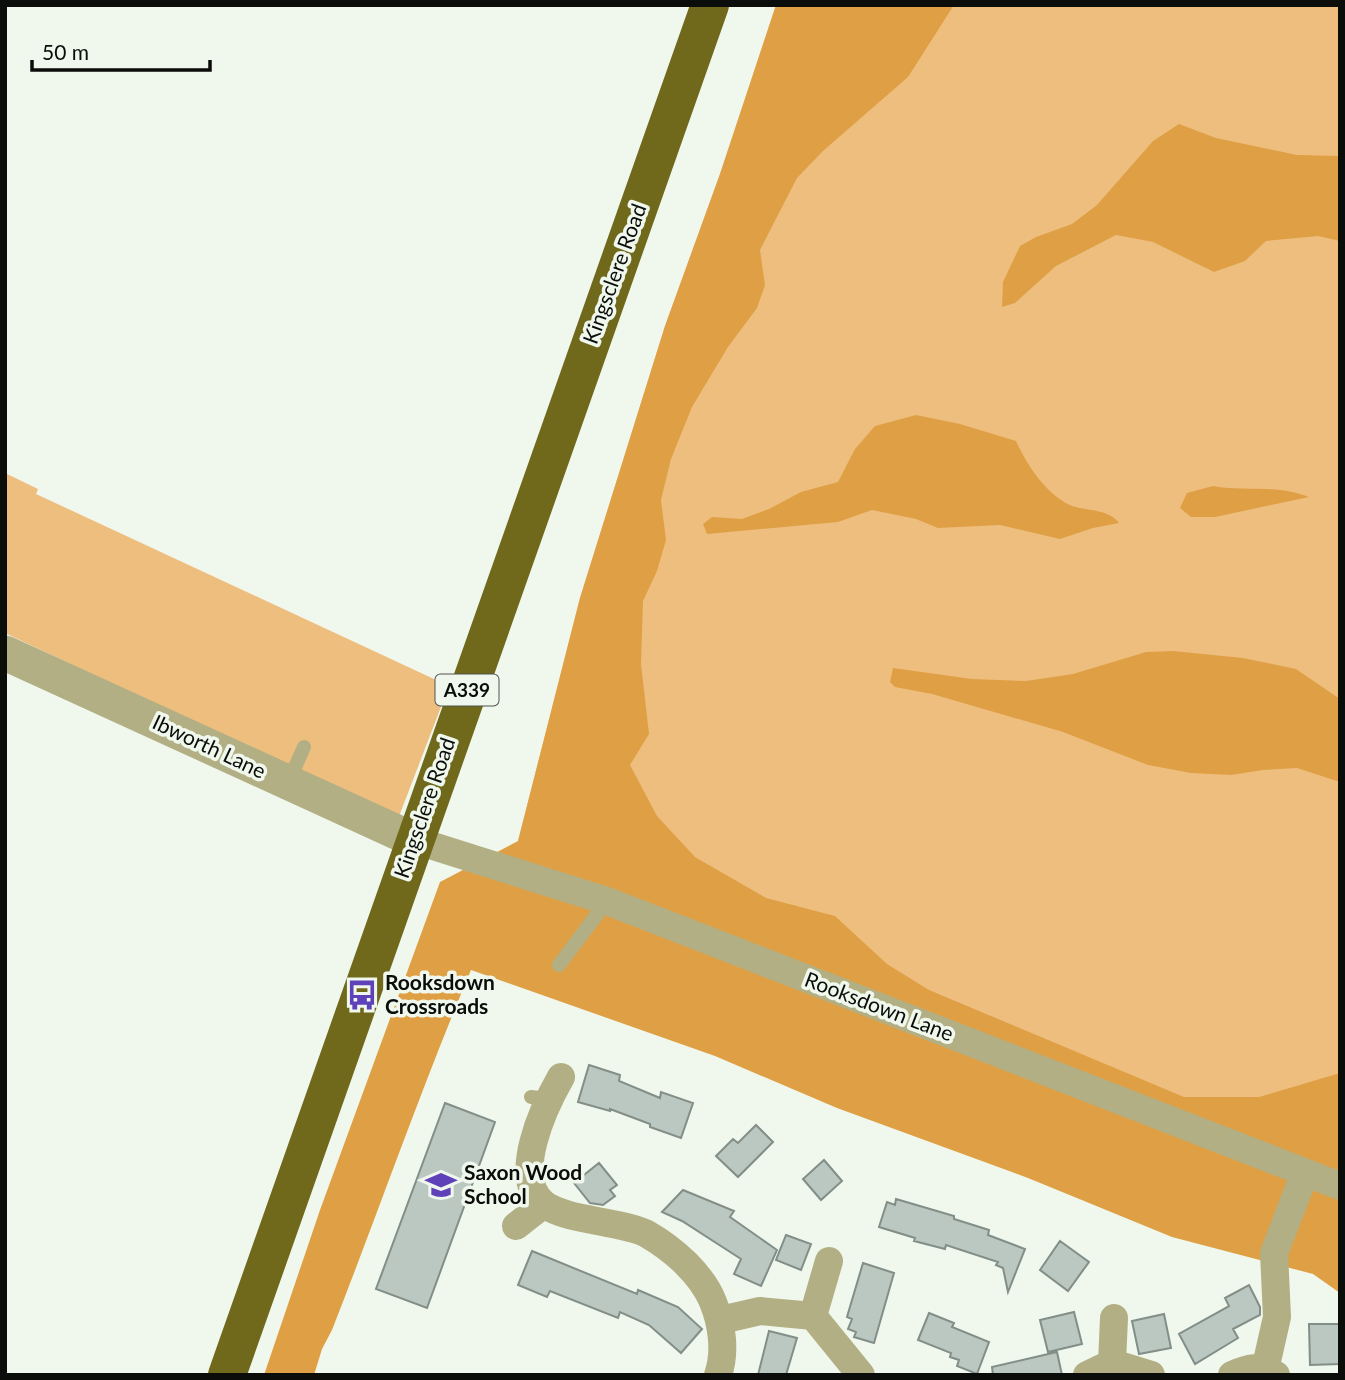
<svg xmlns="http://www.w3.org/2000/svg" width="1345" height="1380" font-family="Lato,sans-serif">
<style>
.green{fill:#eebe7f}
.forest{fill:#dfa045}
.building{fill:#bbc7c1;stroke:#828e88;stroke-width:2}
.lines{fill:none;stroke-linecap:round;stroke-linejoin:round}
.service{stroke:#b2af84;stroke-width:14}
.minor{stroke:#b2af84;stroke-width:28}
.tertiary{stroke:#b2af84;stroke-width:35}
.trunk{stroke:#70691c;stroke-width:38}
.labels{text-anchor:middle;stroke-width:7;stroke-linejoin:round;paint-order:stroke}
.shield{fill:#f0f7ec;stroke:#50534e;stroke-width:2}
.shield-label{font-size:19px;font-weight:bold;fill:#0b0d0a}
.street-label{font-size:21px;fill:#0b0d0a;stroke:#f0f7ec}
.poi-label{font-size:21px;font-weight:bold;fill:#0b0d0a;stroke:#f0f7ec;text-anchor:start}
</style>
<rect width="100%" height="100%" fill="#f0f7ec"/>
<!-- green -->
<path class="green" d="M 776,5 L 1340,5 L 1340,1170 L 518,841 L 580,598 L 665,326 L 720,174 Z
M 5,473 L 38,489 L 36,494 L 449,686 L 398,819 L 5,633 Z"/>
<!-- forest -->
<path class="forest" d="M 776,5 L 954,5 L 908,77 L 823,151 L 797,178 L 760,250 L 765,285 L 757,308 L 728,347 L 692,407 L 671,459 L 661,500 L 666,540 L 657,571 L 643,601 L 641,664 L 649,734 L 630,765 L 657,816 L 695,857 L 766,898 L 835,916 L 887,964 L 929,990 L 1184,1097 L 1259,1097 L 1340,1073 L 1340,1293 L 1313,1274 L 1172,1237 L 1028,1178 L 837,1108 L 715,1056 L 471,970 C 421,1089 379,1210 332,1330 L 322,1349 L 314,1375 L 264,1375 L 320,1210 L 440,882 L 518,841 L 580,598 L 665,326 L 720,174 Z
M 1179,124 L 1216,138 L 1297,155 L 1340,156 L 1340,241 L 1318,236 L 1266,241 L 1245,261 L 1214,272 L 1153,242 L 1116,235 L 1056,266 L 1015,303 L 1002,307 L 1003,282 L 1020,246 L 1036,237 L 1072,224 L 1097,205 L 1153,141 Z
M 916,415 L 960,424 L 1016,441 C 1026,463 1042,488 1064,502 C 1081,513 1106,506 1119,523 L 1093,528 L 1060,539 L 1000,525 L 938,528 L 916,519 L 872,510 L 838,522 L 707,534 L 703,524 L 712,517 L 742,519 L 769,509 L 801,492 L 838,482 L 855,449 L 875,426 Z
M 1213,486 C 1245,492 1278,484 1309,497 L 1215,517 L 1191,517 L 1180,508 L 1187,493 Z
M 1173,651 L 1243,658 L 1296,669 L 1340,699 L 1340,782 L 1297,768 L 1263,770 L 1231,775 L 1191,773 L 1148,765 L 1063,732 L 932,694 L 895,687 L 890,682 L 893,668 L 972,679 L 1026,681 L 1073,674 L 1146,652 Z"/>
<!-- building -->
<path class="building" d="M 589,1065 L 620,1075 L 619,1081 L 660,1098 L 661,1092 L 693,1103 L 681,1138 L 650,1127 L 650,1124 L 610,1109 L 610,1111 L 578,1102 Z
M 445,1103 L 495,1122 L 427,1308 L 376,1289 Z
M 756,1125 L 773,1142 L 738,1177 L 716,1156 L 733,1139 L 738,1143 Z
M 824,1160 L 842,1181 L 821,1200 L 803,1179 Z
M 599,1163 L 617,1185 L 610,1190 L 615,1196 L 603,1205 L 590,1203 L 574,1183 Z
M 683,1190 L 734,1211 L 730,1217 L 777,1250 L 761,1286 L 734,1274 L 741,1259 L 682,1221 L 662,1212 Z
M 896,1199 L 954,1216 L 954,1219 L 989,1230 L 988,1235 L 1025,1249 L 1008,1292 L 1003,1268 L 996,1265 L 998,1262 L 946,1245 L 945,1249 L 914,1241 L 915,1238 L 879,1227 L 887,1202 L 895,1205 Z
M 786,1235 L 811,1244 L 801,1270 L 776,1260 Z
M 1060,1241 L 1089,1262 L 1068,1291 L 1040,1270 Z
M 532,1251 L 637,1294 L 638,1290 L 678,1307 L 702,1329 L 681,1353 L 649,1325 L 620,1312 L 618,1318 L 550,1291 L 547,1297 L 518,1285 Z
M 863,1263 L 894,1273 L 874,1343 L 854,1337 L 856,1332 L 848,1329 L 852,1319 L 847,1317 Z
M 1249,1285 L 1260,1307 L 1260,1315 L 1233,1329 L 1238,1338 L 1195,1364 L 1179,1334 L 1229,1306 L 1225,1298 Z
M 1074,1312 L 1082,1344 L 1048,1352 L 1040,1320 Z
M 929,1313 L 954,1323 L 952,1327 L 989,1342 L 977,1374 L 957,1366 L 959,1360 L 950,1357 L 951,1353 L 918,1340 Z
M 1164,1314 L 1171,1348 L 1139,1354 L 1132,1321 Z
M 1309,1324 L 1340,1324 L 1340,1364 L 1310,1365 Z
M 769,1331 L 797,1338 L 786,1375 L 758,1375 Z
M 1057,1352 L 1062,1375 L 993,1375 L 992,1367 Z"/>
<g class="lines">
<!-- service -->
<path class="service" d="M 288,783 L 304,747
M 559,965 L 607,901
M 531,1097 L 548,1099"/>
<!-- minor -->
<path class="minor" d="M 414,840 L 607,901 L 1340,1186
M 561,1077 C 545,1105 509,1179 545,1205 C 551,1209 562,1213 569,1215 C 590,1221 631,1225 647,1234 C 673,1249 702,1274 713,1302 C 722,1324 726,1352 718,1375
M 516,1226 L 544,1204
M 813,1316 L 829,1261
M 721,1320 L 760,1311 L 813,1316 L 861,1375
M 1112,1363 L 1114,1318
M 1265,1370 L 1277,1317 L 1274,1253 L 1305,1173
M 1087,1375 L 1112,1363 L 1151,1375
M 1232,1375 C 1247,1368 1261,1364 1276,1375"/>
<!-- tertiary -->
<path class="tertiary" d="M 5,653 L 414,840"/>
<!-- trunk -->
<path class="trunk" d="M 227,1375 L 710,5"/>
</g>
<!-- icons -->
<defs>
<g id="bus-bare" transform="scale(2.415)"><path d="M-5-6H5V4H4V6H2V4H-2V6H-4V4H-5ZM-3.5-4V0h7V-4ZM-3.5 1.2v1.5H-2V1.2ZM2 1.2v1.5H3.5V1.2Z" fill="#5f41b9" stroke="#f0f7ec" stroke-width="2.5" paint-order="stroke"/></g>
<g id="school-bare" transform="scale(2.415)"><path d="M0-5L7-2L0 1L-7-2ZM-4 1L0 2.5L4 1V4Q0 6-4 4Z" fill="#5f41b9" stroke="#f0f7ec" stroke-width="2.5" paint-order="stroke"/></g>
</defs>
<g fill-rule="evenodd">
<use href="#bus-bare" x="362" y="995"/>
<use href="#school-bare" x="441" y="1185"/>
</g>
<g class="labels">
<!-- shield labels -->
<rect class="shield" x="435.5" y="674.5" width="63" height="31" rx="5"/>
<g class="shield-label">
<text x="467" y="697">A339</text>
</g>
<!-- street labels -->
<g class="street-label">
<text transform="translate(615 274) rotate(-70)" y="7">Kingsclere Road</text>
<text transform="translate(209 747) rotate(25)" y="7">Ibworth Lane</text>
<text transform="translate(425 808) rotate(-71)" y="7">Kingsclere Road</text>
<text transform="translate(879 1007) rotate(21)" y="7">Rooksdown Lane</text>
</g>
<!-- poi labels -->
<g class="poi-label">
<text x="385" y="990">Rooksdown<tspan x="385" dy="24">Crossroads</tspan></text>
<text x="464" y="1180">Saxon Wood<tspan x="464" dy="24">School</tspan></text>
</g>
</g>
<!-- border -->
<rect width="1345" height="1380" fill="none" stroke="#0b0d0a" stroke-width="14"/>
<!-- scale -->
<path d="M32 60v10h178v-10" fill="none" stroke="#0b0d0a" stroke-width="3.5"/>
<text x="42" y="60" font-size="21" fill="#0b0d0a" stroke="#f0f7ec" stroke-width="5" paint-order="stroke">50 m</text>
</svg>
